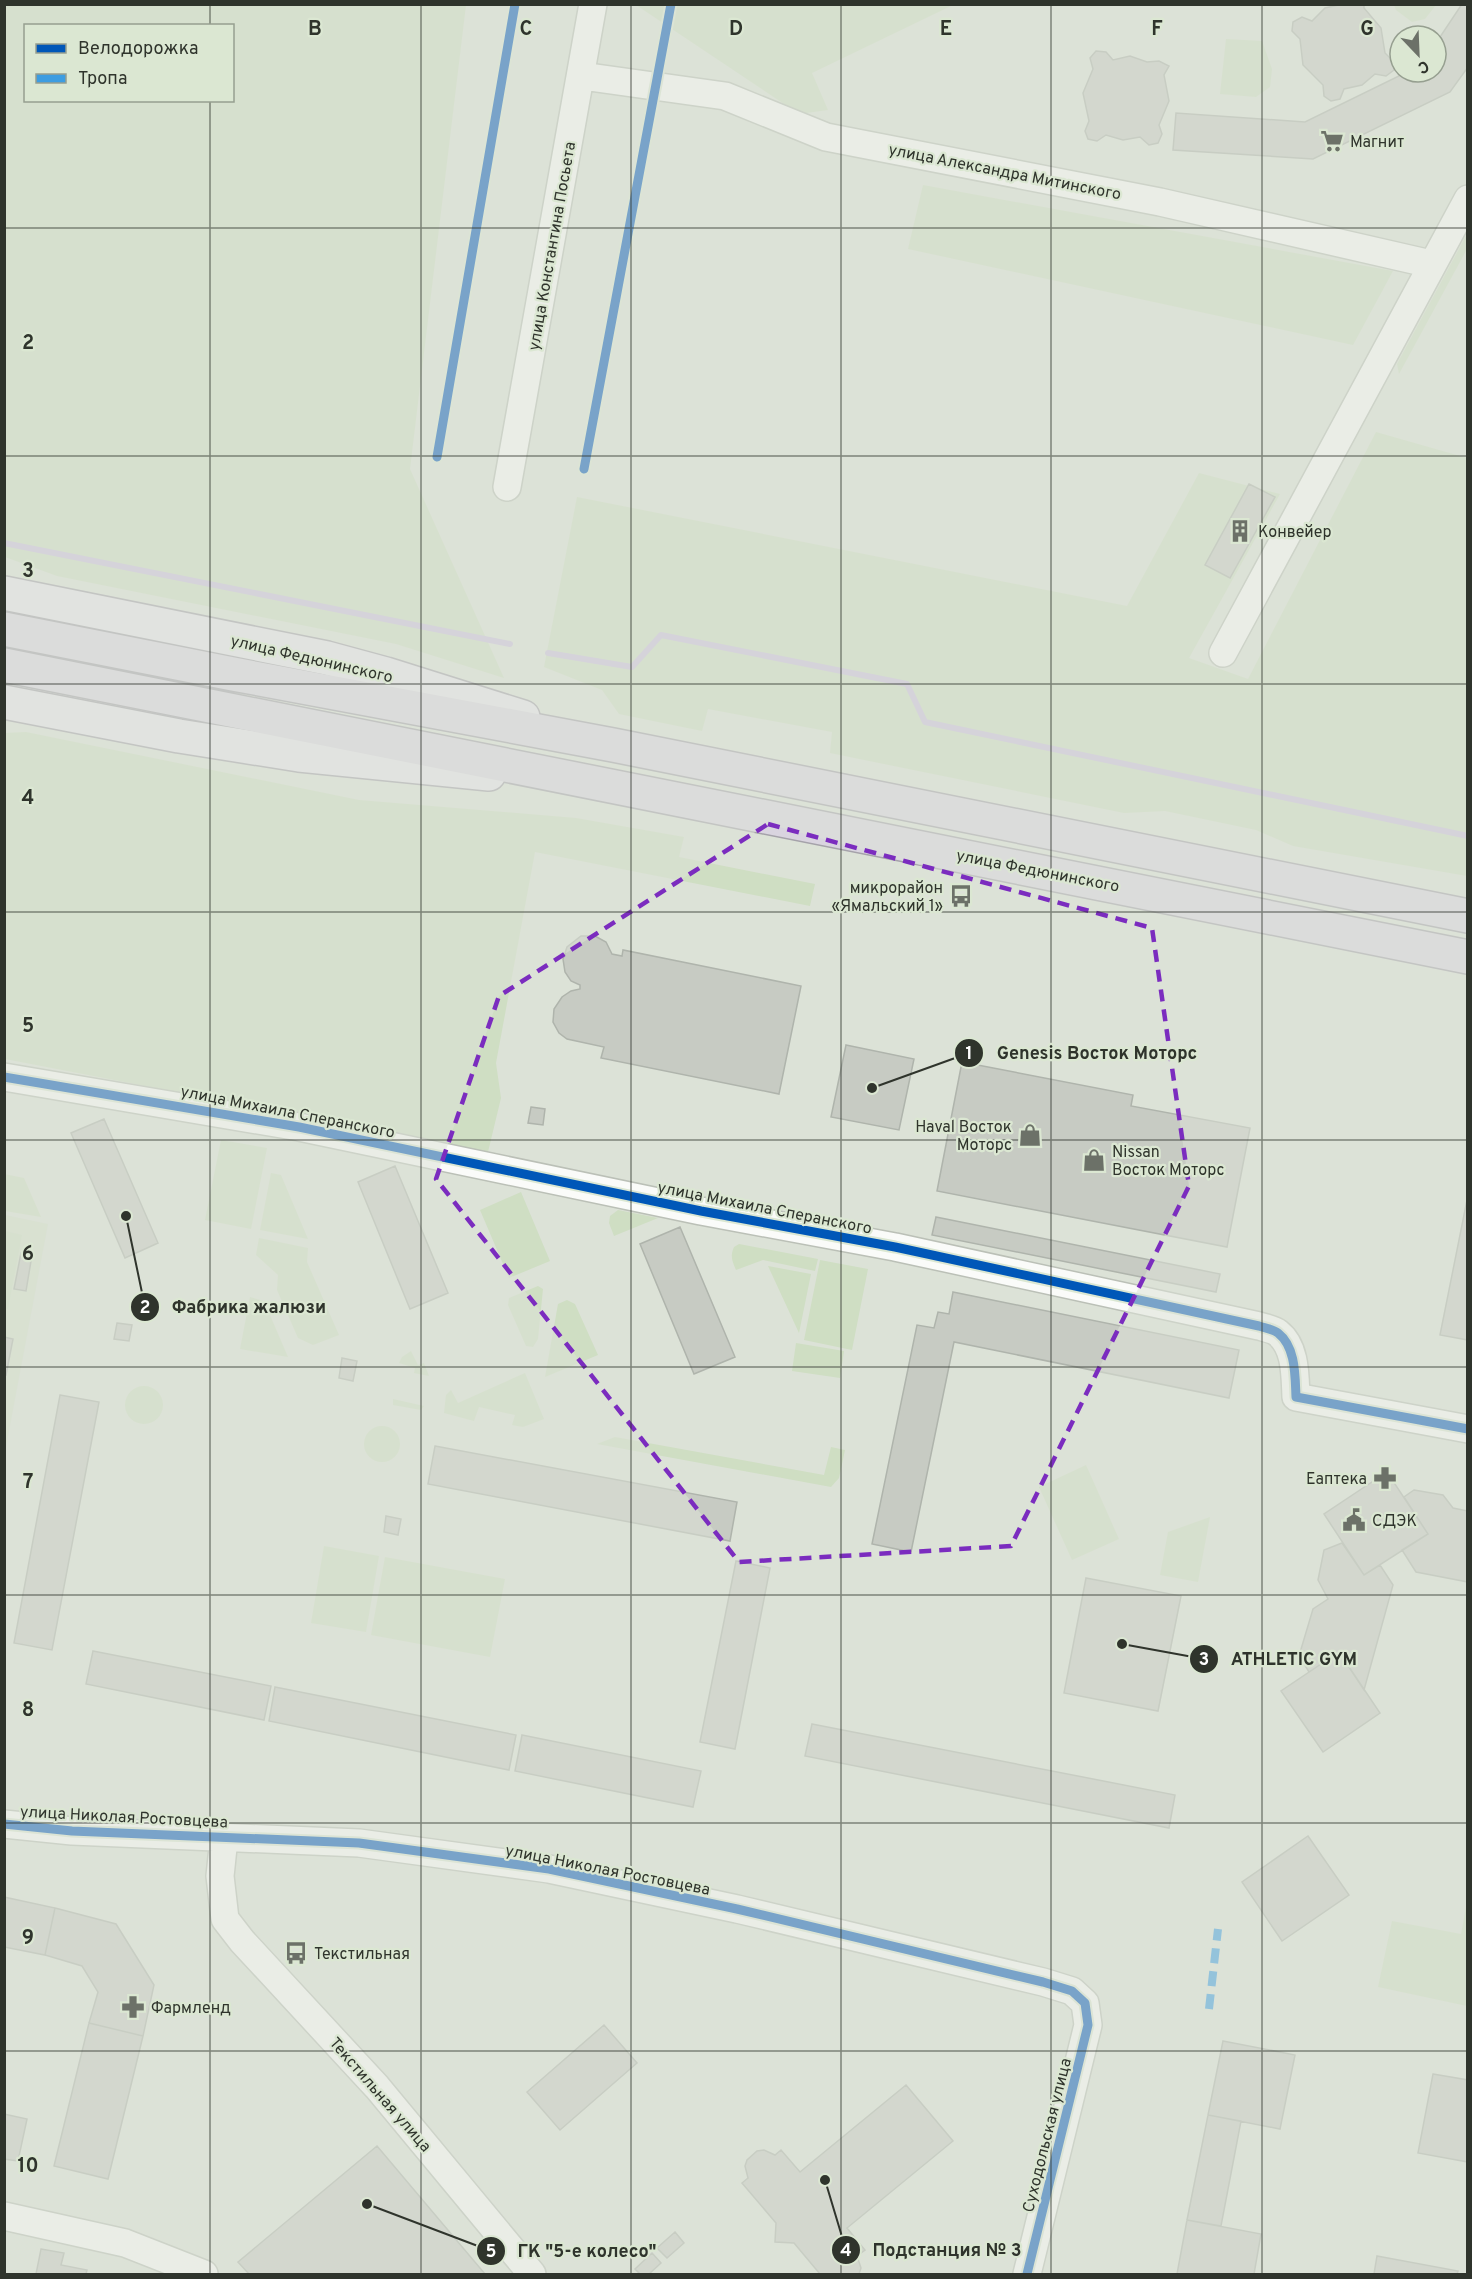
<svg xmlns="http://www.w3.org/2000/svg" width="1472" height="2279" font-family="Overpass,sans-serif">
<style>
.built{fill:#d4dfcb}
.green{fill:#cfdec3;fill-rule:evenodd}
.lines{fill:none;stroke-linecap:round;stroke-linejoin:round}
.stream{stroke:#ccc2dd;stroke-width:6}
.building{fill:#c7cbc3;stroke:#afb4ac;stroke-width:1.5}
.minor-casing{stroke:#bbc0b7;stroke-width:30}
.major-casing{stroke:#a5a2aa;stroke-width:36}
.highway-casing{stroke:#a5a2aa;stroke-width:36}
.minor{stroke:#fafbf9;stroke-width:27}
.major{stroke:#e6e4ea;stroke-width:33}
.highway{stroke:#d9d4df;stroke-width:33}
.quiet{stroke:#3d9de1;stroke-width:8;stroke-dasharray:15 8;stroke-linecap:butt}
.cycleway-casing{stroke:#dbe7d2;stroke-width:13}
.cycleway{stroke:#0057b8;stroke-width:9}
.marked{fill:none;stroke:#7b2cbf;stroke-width:4.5;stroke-dasharray:12 8;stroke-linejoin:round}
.grid{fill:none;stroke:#2f342c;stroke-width:1.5;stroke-opacity:0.55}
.labels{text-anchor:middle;stroke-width:4.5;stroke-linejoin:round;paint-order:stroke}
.poi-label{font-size:16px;fill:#2f342c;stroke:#dbe7d2;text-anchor:start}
.street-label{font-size:16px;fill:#2f342c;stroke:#dbe7d2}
.grid-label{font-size:20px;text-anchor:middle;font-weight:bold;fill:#2f342c;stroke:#dbe7d2;stroke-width:4.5;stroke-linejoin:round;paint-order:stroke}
.leader{fill:none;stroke:#2f342c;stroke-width:2}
.callout-dot{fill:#2f342c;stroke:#dbe7d2;stroke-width:2}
.mark-label{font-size:18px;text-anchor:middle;font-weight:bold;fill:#fff}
.callout-label{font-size:18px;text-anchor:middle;font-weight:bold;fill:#2f342c;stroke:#dbe7d2;stroke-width:4.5;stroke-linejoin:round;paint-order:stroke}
</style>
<rect width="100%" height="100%" fill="#dce2d7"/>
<!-- built -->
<path class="built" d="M 5,1215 L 48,1224 L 5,1452 Z"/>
<!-- green -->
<path class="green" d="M 5,4 L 466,5 L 410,469 L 504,678 L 396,644 L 57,576 L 5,557 ZM 26,26 L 232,26 L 232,100 L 26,100 Z
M 636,5 L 953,5 L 812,73 L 828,110 L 799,114 Z
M 1394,5 L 1436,5 L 1425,19 L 1412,22 L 1396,10 Z
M 1226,39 L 1262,41 L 1272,69 L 1270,87 L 1256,97 L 1220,94 Z
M 923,185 L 1393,271 L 1353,345 L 908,249 Z
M 1467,234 L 1467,249 L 1399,374 L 1397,364 Z
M 1376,432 L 1467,458 L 1467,876 L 1293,846 L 1256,830 L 1165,811 L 1124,813 L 830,753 L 832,732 L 708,709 L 702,731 L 619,714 L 602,690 L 544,667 L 577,497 L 1127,606 L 1199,473 L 1280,494 L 1189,658 L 1248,679 Z
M 26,732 L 359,800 L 576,818 L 684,837 L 679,857 L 815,884 L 810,906 L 535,852 L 496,1063 L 501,1098 L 488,1152 L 5,1059 L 4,733 Z
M 221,1140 L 267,1148 L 251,1229 L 205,1220 Z
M 271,1173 L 281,1175 L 308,1239 L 260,1230 Z
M 4,1174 L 24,1178 L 41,1217 L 5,1211 Z
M 521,1192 L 550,1261 L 509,1278 L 480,1210 Z
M 618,1210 L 658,1218 L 614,1236 L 609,1223 L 610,1216 Z
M 5,1231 L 22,1235 L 8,1309 L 4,1308 Z
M 259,1238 L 308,1248 L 307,1262 L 339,1335 L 313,1345 L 298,1338 L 277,1290 L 278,1275 L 256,1255 Z
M 739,1244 L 818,1259 L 815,1271 L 763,1260 L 736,1270 C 732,1261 730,1256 734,1247 Z
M 820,1260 L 868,1269 L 852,1350 L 804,1340 Z
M 768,1266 L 811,1274 L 799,1333 Z
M 538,1286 L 543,1289 L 538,1339 L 533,1347 L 526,1346 L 508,1305 L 509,1298 Z
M 250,1297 L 264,1301 L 288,1357 L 240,1349 Z
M 567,1300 L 575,1304 L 598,1355 L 545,1377 L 558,1304 Z
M 796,1343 L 844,1351 L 840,1378 L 792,1371 Z
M 411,1351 L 418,1365 L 424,1363 L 429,1376 L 414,1373 L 415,1368 L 399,1363 L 402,1357 Z
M 525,1373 L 544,1419 L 523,1427 L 512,1425 L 515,1415 L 479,1407 L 474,1421 L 444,1413 L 446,1395 L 451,1390 L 458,1403 Z
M125 1405a19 19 0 1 1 38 0a19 19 0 1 1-38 0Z
M 393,1399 L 424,1406 L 421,1410 L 393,1405 Z
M364 1444a18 18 0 1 1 36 0a18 18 0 1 1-36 0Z
M 615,1437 L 824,1475 L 831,1447 L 845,1450 L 839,1478 L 831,1487 L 597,1444 Z
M 1086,1465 L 1119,1539 L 1072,1560 L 1039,1487 Z
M 1210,1517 L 1198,1582 L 1160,1575 L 1168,1532 Z
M 324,1546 L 379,1556 L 366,1632 L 311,1623 Z
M 385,1557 L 505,1579 L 490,1657 L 371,1635 Z
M 1467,1902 L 1467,2006 L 1378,1987 L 1392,1921 L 1461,1934 Z"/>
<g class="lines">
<!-- stream -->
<path class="stream" d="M 4,543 L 510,644
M 548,653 L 632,667 L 661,635 L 907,684 L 925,722 L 1468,836"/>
</g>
<!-- building -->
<path class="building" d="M 1343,4 L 1364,4 L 1364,8 L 1381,28 L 1385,53 L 1392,60 L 1394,70 L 1386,76 L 1375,74 L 1362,85 L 1344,89 L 1340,99 L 1331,101 L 1324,96 L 1323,85 L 1303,65 L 1300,39 L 1292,31 L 1293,22 L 1302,17 L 1312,21 L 1325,8 Z
M 1462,4 L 1468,4 L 1468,67 L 1450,92 L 1313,159 L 1173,150 L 1176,113 L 1305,122 L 1407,72 L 1436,72 L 1436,43 Z
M 1096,51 L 1106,52 L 1113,60 L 1130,56 L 1147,62 L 1159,61 L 1169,66 L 1164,75 L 1169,101 L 1159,125 L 1162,134 L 1158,143 L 1149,145 L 1140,137 L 1123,140 L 1106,135 L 1097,141 L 1088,139 L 1085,131 L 1089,121 L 1083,93 L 1093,69 L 1090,58 Z
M 1249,484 L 1275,497 L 1230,578 L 1205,565 Z
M 581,936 L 595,936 L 606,942 L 612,954 L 622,956 L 623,950 L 801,986 L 779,1094 L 601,1058 L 604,1047 L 567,1039 L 559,1033 L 553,1022 L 554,1009 L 562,997 L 571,991 L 580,989 L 580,985 L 571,981 L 565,972 L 563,959 L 567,947 Z
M 846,1045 L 914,1059 L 899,1130 L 831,1117 Z
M 962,1062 L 1133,1095 L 1131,1106 L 1250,1128 L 1227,1247 L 937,1191 Z
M 531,1107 L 545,1109 L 543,1125 L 528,1123 Z
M 104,1119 L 158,1243 L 125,1258 L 71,1133 Z
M 395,1166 L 448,1293 L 410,1309 L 358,1182 Z
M 1468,1195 L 1468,1340 L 1440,1335 Z
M 936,1217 L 1220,1274 L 1216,1292 L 932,1235 Z
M 680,1227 L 735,1357 L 694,1374 L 640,1244 Z
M 21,1253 L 32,1255 L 26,1291 L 14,1289 Z
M 953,1292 L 1239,1350 L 1229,1398 L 954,1342 L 911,1552 L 872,1544 L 917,1325 L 934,1328 L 938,1312 L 949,1314 Z
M 117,1323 L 132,1325 L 129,1341 L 114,1339 Z
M 4,1337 L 13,1339 L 6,1375 L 4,1374 Z
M 342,1358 L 357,1361 L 353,1381 L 339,1378 Z
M 60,1395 L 99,1402 L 52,1650 L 14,1643 Z
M 435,1446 L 737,1502 L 730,1541 L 428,1484 Z
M 1387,1472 L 1428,1534 L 1364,1575 L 1324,1514 Z
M 1414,1490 L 1443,1495 L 1453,1508 L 1468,1511 L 1468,1582 L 1416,1572 L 1402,1550 L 1428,1534 L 1404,1497 Z
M 386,1516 L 401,1519 L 398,1535 L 384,1532 Z
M 1342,1543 L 1364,1575 L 1380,1565 L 1393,1585 L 1364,1690 L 1339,1652 L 1309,1672 L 1299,1656 L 1313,1609 L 1328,1599 L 1318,1580 L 1324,1550 Z
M 736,1561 L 770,1568 L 735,1749 L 700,1742 Z
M 1086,1578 L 1181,1596 L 1158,1711 L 1064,1693 Z
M 93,1651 L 271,1686 L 264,1720 L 86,1684 Z
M 1339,1652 L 1380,1713 L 1323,1752 L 1281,1691 Z
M 275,1687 L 516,1735 L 509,1770 L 269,1721 Z
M 812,1724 L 1175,1795 L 1169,1828 L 805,1756 Z
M 522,1735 L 701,1771 L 693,1807 L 515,1771 Z
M 1308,1836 L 1349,1895 L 1282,1941 L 1242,1882 Z
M 4,1897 L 55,1908 L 45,1955 L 4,1947 Z
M 55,1908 L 116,1924 L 154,1985 L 143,2036 L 89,2023 L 98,1992 L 82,1966 L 45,1955 Z
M 89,2023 L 143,2036 L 108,2179 L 54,2166 Z
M 604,2025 L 637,2063 L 560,2130 L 527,2092 Z
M 1223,2041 L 1295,2055 L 1280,2129 L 1208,2115 Z
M 1433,2074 L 1468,2080 L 1468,2162 L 1418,2153 Z
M 906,2085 L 953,2141 L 847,2228 L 865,2250 L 857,2256 L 861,2268 L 859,2274 L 820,2274 L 794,2243 L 775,2242 L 776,2223 L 742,2183 L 748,2178 L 745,2166 L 747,2160 L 757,2151 L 764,2150 L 775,2155 L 781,2150 L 800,2172 Z
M 4,2114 L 27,2119 L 18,2161 L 4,2159 Z
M 1208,2115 L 1241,2121 L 1221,2226 L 1187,2220 Z
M 377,2146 L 485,2274 L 249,2274 L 238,2262 Z
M 1187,2220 L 1261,2234 L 1254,2274 L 1177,2274 Z
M 675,2232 L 684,2243 L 667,2258 L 657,2248 Z
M 41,2249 L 64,2253 L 61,2265 L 87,2270 L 86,2274 L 36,2274 Z
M 652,2253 L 661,2263 L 649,2274 L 640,2274 L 635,2269 Z
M 1377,2256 L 1458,2271 L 1457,2274 L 1374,2274 Z"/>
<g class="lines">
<!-- minor casing -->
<g class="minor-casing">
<path id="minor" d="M 582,76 L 725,96 L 826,137 L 1160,202 L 1431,264
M 507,487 L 593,4
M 1223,653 L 1468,199
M 4,1077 L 299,1127 L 701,1211 L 895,1247 L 1259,1326 C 1265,1328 1273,1329 1278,1333 C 1296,1347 1295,1376 1296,1397 L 1468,1429
M 4,1824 L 72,1831 L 359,1843 L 549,1869 L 737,1909 L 1043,1982 L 1072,1991 L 1085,2003 L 1088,2025 L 1027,2274
M 224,1838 L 220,1876 L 225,1919 L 242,1941 L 377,2087 L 532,2274
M 4,2216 L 125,2243 L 204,2274"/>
</g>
<!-- major casing -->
<g class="major-casing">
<path id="major" d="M 4,593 L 327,658 L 386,674 L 523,717
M 4,702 L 179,736 L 299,755 L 489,774"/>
</g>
<!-- highway casing -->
<g class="highway-casing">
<path id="highway" d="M 4,629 L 233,674 L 613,745 L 1468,916
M 4,665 L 1468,957"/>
</g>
<!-- minor -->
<use href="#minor" class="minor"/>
<!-- major -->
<use href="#major" class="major"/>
<!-- highway -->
<use href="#highway" class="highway"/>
<!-- quiet -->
<path class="quiet" d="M 1209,2009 L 1218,1929"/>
<!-- cycleway casing -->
<g class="cycleway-casing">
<path id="cycleway" d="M 437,457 L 515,4
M 584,469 L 671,4
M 4,1077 L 299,1127 L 701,1211 L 895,1247 L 1259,1326 C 1265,1328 1273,1329 1278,1333 C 1296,1347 1295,1376 1296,1397 L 1468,1429
M 4,1824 L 72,1831 L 359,1843 L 549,1869 L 737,1909 L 1043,1982 L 1072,1991 L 1085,2003 L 1088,2025 L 1027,2274"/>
</g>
<!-- cycleway -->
<use href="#cycleway" class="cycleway"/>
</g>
<!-- marked area -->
<path d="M0 0H1472V2279H0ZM 768,824 L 1152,928 L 1189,1186 L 1011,1546 L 739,1562 L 436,1179 L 499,996 Z" fill="#dce2d7" fill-opacity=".55" fill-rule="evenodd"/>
<path class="marked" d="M 768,824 L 1152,928 L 1189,1186 L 1011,1546 L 739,1562 L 436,1179 L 499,996 Z"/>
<!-- grid -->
<path class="grid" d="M 210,4 L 210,26M 421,4 L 421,2274M 631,4 L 631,2274M 841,4 L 841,2274M 1051,4 L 1051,2274M 1262,4 L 1262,2274M 210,100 L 210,2274M 4,228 L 1468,228M 4,456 L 1468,456M 4,684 L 1468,684M 4,912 L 1468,912M 4,1140 L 1468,1140M 4,1367 L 1468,1367M 4,1595 L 1468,1595M 4,1823 L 1468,1823M 4,2051 L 1468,2051"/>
<!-- icons -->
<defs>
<g id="supermarket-bare" transform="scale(1.8)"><path d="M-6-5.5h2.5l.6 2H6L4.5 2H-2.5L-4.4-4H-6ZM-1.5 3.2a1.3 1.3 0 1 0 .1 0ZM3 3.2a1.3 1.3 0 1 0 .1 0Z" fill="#6c7168" stroke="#dbe7d2" stroke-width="2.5" paint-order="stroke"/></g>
<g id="building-bare" transform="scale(1.8)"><path d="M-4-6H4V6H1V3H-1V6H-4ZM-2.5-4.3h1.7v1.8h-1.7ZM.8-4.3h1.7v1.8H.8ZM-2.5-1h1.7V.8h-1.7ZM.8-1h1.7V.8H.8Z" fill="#6c7168" stroke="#dbe7d2" stroke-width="2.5" paint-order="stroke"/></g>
<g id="bus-bare" transform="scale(1.8)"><path d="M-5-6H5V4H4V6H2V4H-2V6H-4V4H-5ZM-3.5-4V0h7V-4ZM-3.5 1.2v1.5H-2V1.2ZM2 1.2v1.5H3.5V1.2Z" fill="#6c7168" stroke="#dbe7d2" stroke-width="2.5" paint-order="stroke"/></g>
<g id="shop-bare" transform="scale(1.8)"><path d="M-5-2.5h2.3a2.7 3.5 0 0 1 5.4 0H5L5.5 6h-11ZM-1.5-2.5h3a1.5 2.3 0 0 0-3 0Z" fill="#6c7168" stroke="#dbe7d2" stroke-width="2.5" paint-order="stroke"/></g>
<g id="pharmacy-bare" transform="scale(1.8)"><path d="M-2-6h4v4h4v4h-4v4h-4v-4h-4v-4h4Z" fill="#6c7168" stroke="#dbe7d2" stroke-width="2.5" paint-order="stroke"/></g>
<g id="civic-bare" transform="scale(1.8)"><path d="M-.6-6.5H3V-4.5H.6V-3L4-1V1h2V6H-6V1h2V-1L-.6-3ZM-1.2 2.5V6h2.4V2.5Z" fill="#6c7168" stroke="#dbe7d2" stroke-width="2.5" paint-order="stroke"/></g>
</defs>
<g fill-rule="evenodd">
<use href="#supermarket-bare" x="1332" y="141"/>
<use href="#building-bare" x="1240" y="531"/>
<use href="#bus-bare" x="961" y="896"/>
<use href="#shop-bare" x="1030" y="1135"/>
<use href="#shop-bare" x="1094" y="1160"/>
<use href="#pharmacy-bare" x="1385" y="1478"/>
<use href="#civic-bare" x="1354" y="1520"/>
<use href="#bus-bare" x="296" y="1953"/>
<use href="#pharmacy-bare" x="133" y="2007"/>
</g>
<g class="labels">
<!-- poi labels -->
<g class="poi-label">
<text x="1350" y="147">Магнит</text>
<text x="1258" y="537">Конвейер</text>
<text x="943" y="893" text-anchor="end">микрорайон<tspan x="943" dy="18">«Ямальский 1»</tspan></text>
<text x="1012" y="1132" text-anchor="end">Haval Восток<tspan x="1012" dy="18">Моторс</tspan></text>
<text x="1112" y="1157">Nissan<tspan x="1112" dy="18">Восток Моторс</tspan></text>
<text x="1367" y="1484" text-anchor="end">Еаптека</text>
<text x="1372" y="1526">СДЭК</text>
<text x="314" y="1959">Текстильная</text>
<text x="151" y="2013">Фармленд</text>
</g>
<!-- street labels -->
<g class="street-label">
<text transform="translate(1005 171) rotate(11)" y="6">улица Александра Митинского</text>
<text transform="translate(551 246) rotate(-80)" y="6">улица Константина Посьета</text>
<text transform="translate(312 658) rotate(13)" y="6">улица Федюнинского</text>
<text transform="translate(1038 870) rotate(11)" y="6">улица Федюнинского</text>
<text transform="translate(288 1111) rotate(11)" y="6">улица Михаила Сперанского</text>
<text transform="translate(765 1207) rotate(11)" y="6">улица Михаила Сперанского</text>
<text transform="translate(124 1816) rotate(3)" y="6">улица Николая Ростовцева</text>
<text transform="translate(608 1869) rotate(11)" y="6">улица Николая Ростовцева</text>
<text transform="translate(381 2094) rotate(49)" y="6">Текстильная улица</text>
<text transform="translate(1046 2135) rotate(-76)" y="6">Суходольская улица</text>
</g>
</g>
<g class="grid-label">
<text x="315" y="35">B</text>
<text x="526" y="35">C</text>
<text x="736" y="35">D</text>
<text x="946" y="35">E</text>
<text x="1157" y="35">F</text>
<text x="1367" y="35">G</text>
<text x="28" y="349">2</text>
<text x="28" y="577">3</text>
<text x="28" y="804">4</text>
<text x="28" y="1032">5</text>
<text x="28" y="1260">6</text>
<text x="28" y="1488">7</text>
<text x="28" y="1716">8</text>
<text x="28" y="1944">9</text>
<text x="28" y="2172">10</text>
</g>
<!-- callouts -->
<path class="leader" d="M872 1088L969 1053M126 1216L145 1307M1122 1644L1204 1659M825 2180L846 2250M367 2204L491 2251"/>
<g class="callout-dot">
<circle cx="872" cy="1088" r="6"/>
<circle cx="126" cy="1216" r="6"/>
<circle cx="1122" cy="1644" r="6"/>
<circle cx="825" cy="2180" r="6"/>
<circle cx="367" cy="2204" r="6"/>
<circle cx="969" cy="1053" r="15"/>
<circle cx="145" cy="1307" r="15"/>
<circle cx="1204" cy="1659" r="15"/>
<circle cx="846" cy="2250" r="15"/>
<circle cx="491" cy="2251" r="15"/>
</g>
<g class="mark-label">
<text x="969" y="1059">1</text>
<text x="145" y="1313">2</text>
<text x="1204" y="1665">3</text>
<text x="846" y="2256">4</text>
<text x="491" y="2257">5</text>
</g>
<g class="callout-label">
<text x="1097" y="1059">Genesis Восток Моторс</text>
<text x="249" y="1313">Фабрика жалюзи</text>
<text x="1294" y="1665">ATHLETIC GYM</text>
<text x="947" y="2256">Подстанция № 3</text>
<text x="587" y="2257">ГК "5-е колесо"</text>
</g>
<!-- border -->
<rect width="1472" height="2279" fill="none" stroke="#2f342c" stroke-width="12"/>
<!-- legend -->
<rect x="24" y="24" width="210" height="78" fill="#dbe7d2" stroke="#969f90" stroke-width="1.5"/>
<rect x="36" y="44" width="30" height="9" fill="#0057b8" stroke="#969f90" stroke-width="1.5"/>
<text x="78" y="54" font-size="18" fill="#2f342c">Велодорожка</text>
<rect x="36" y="74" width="30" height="9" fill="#3d9de1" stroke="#969f90" stroke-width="1.5"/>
<text x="78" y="84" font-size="18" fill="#2f342c">Тропа</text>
<!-- north arrow -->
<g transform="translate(1418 54) rotate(157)"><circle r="28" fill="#dbe7d2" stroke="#969f90" stroke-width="1.5"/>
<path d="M0-4.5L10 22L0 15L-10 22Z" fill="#6c7168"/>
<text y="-9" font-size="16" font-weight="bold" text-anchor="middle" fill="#2f342c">С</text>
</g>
</svg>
